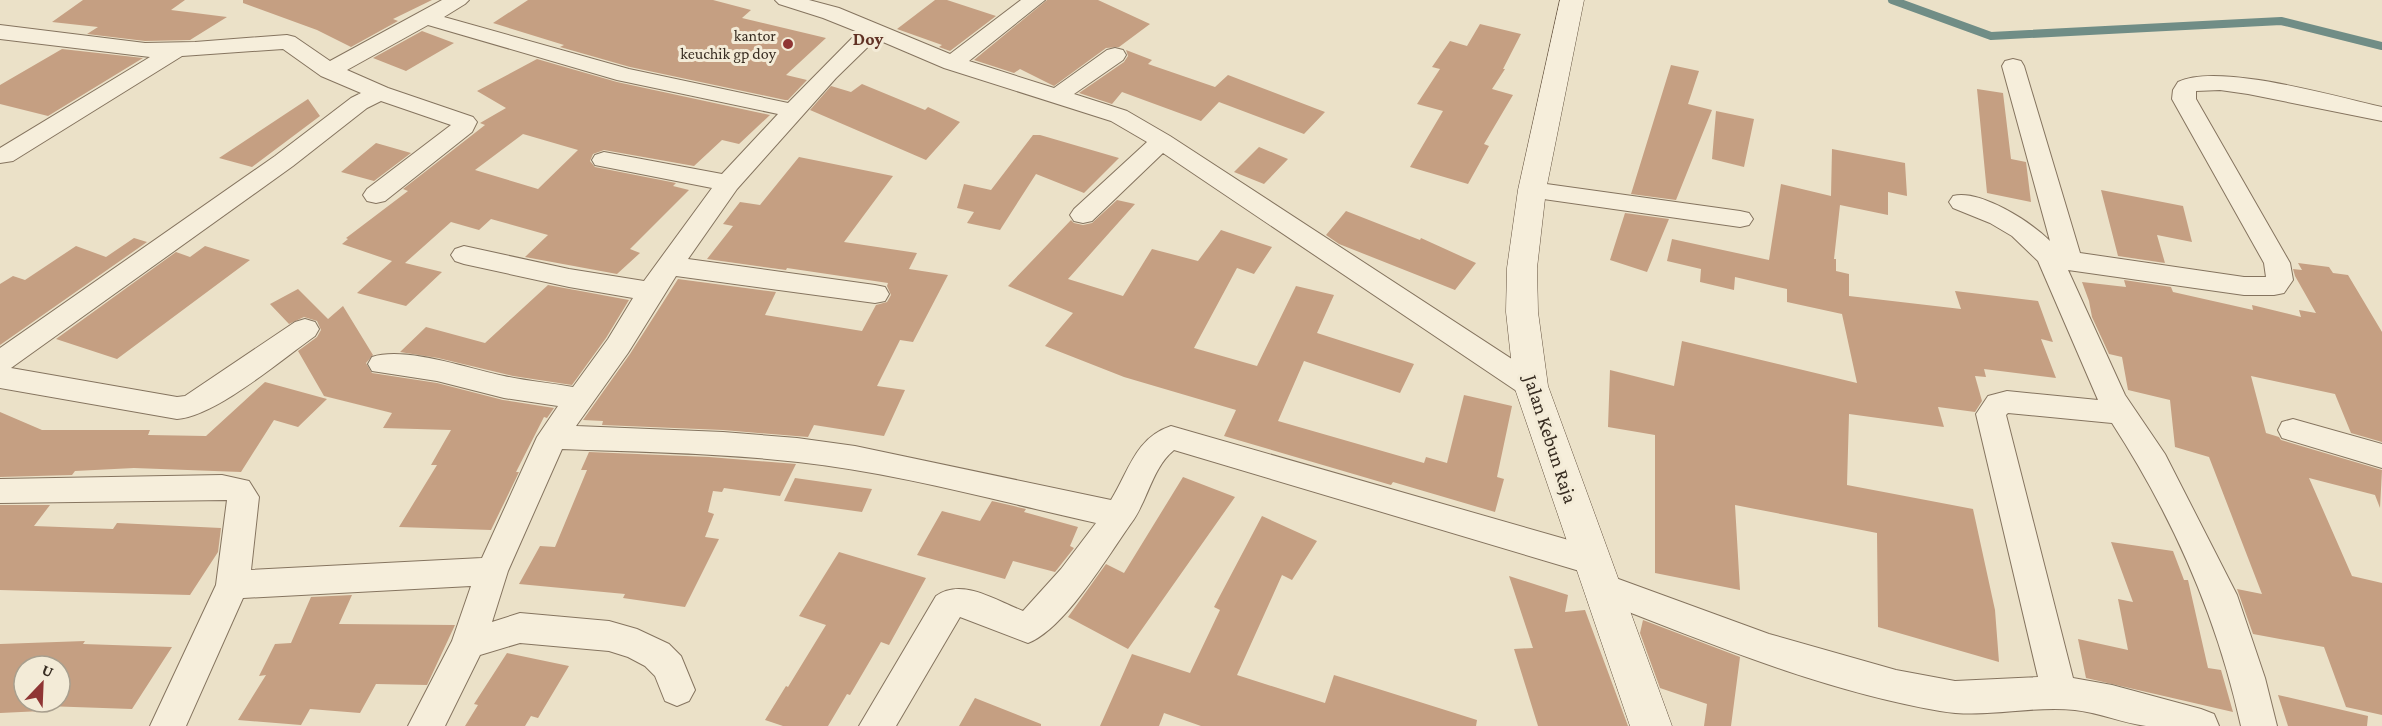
<svg xmlns="http://www.w3.org/2000/svg" width="2382" height="726" font-family="'Crimson Pro',serif">
<style>
.lines{fill:none;stroke-linecap:round;stroke-linejoin:round}
.stream{stroke:#708d86;stroke-width:8}
.building{fill:#c59f82;fill-rule:evenodd}
.street-casing{stroke:#85745f;stroke-width:2}
.secondary-casing{stroke:#675542;stroke-width:1}
.street{fill:#f6eedb;fill-rule:evenodd}
.secondary{fill:#f6eedb;fill-rule:evenodd}
.poi-dot{fill:#8f3534;stroke:#f3ebd7;stroke-width:2}
.labels{text-anchor:middle;stroke-width:6;stroke-linejoin:round;paint-order:stroke}
.far-poi-label{font-size:16px;fill:#372c21;stroke:#f3ebd7;text-anchor:end}
.far-quarter-label{font-size:18px;font-weight:bold;fill:#603124;stroke:#f3ebd7}
.street-label{font-size:20px;fill:#372c21;stroke:#f3ebd7}
</style>
<rect width="100%" height="100%" fill="#ebe1c8"/>
<g class="lines">
<!-- stream -->
<path class="stream" d="M 1892,0 L 1991,36 L 2281,21 L 2382,46"/>
</g>
<!-- building -->
<path class="building" d="M 83,0 L 185,0 L 171,10 L 227,17 L 190,40 L 145,41 L 87,34 L 98,27 L 52,22 Z
M 243,0 L 432,0 L 393,19 L 398,21 L 351,47 L 317,30 L 243,3 Z
M 528,0 L 713,0 L 751,10 L 742,18 L 826,38 L 786,75 L 807,80 L 788,100 L 785,100 L 630,67 L 560,47 L 564,45 L 493,23 Z
M 935,0 L 947,0 L 996,16 L 950,51 L 939,47 L 942,45 L 897,29 Z
M 1047,0 L 1098,0 L 1150,24 L 1119,47 L 1106,48 L 1054,86 L 1020,69 L 1014,73 L 974,60 Z
M 1480,24 L 1521,34 L 1503,69 L 1505,69 L 1492,89 L 1513,95 L 1484,144 L 1489,146 L 1468,184 L 1410,167 L 1443,111 L 1417,104 L 1440,69 L 1432,67 L 1450,41 L 1467,46 Z
M 422,31 L 454,43 L 406,71 L 373,58 Z
M 62,49 L 143,58 L 48,116 L 0,104 L 0,85 Z
M 1126,50 L 1152,60 L 1148,64 L 1215,87 L 1228,75 L 1325,112 L 1304,134 L 1219,102 L 1201,121 L 1122,92 L 1112,104 L 1079,93 L 1124,62 L 1128,56 Z
M 537,59 L 617,82 L 770,115 L 739,144 L 722,140 L 694,166 L 604,150 L 593,154 L 590,161 L 595,167 L 676,183 L 673,186 L 689,190 L 630,249 L 640,253 L 617,274 L 525,257 L 548,235 L 491,219 L 479,230 L 451,222 L 405,263 L 442,272 L 406,306 L 357,293 L 392,261 L 342,244 L 348,239 L 346,238 L 408,191 L 403,189 L 485,125 L 480,123 L 506,108 L 477,91 ZM 523,134 L 578,150 L 538,189 L 475,170 Z
M 1671,65 L 1699,71 L 1688,104 L 1712,110 L 1676,200 L 1631,194 Z
M 862,84 L 925,110 L 928,107 L 960,122 L 926,160 L 810,110 L 831,86 L 851,92 Z
M 1977,89 L 2003,93 L 2011,159 L 2026,162 L 2031,202 L 1987,193 Z
M 308,99 L 320,116 L 252,167 L 219,158 Z
M 1716,111 L 1754,119 L 1744,167 L 1712,159 Z
M 1033,135 L 1040,135 L 1119,158 L 1084,193 L 1036,174 L 1000,230 L 967,223 L 974,212 L 957,208 L 964,184 L 991,190 Z
M 376,143 L 411,153 L 374,181 L 341,172 Z
M 1259,147 L 1288,159 L 1264,184 L 1234,172 Z
M 1832,149 L 1905,163 L 1907,196 L 1888,192 L 1888,215 L 1840,205 L 1834,259 L 1836,259 L 1836,271 L 1849,274 L 1849,296 L 1961,309 L 1955,291 L 2038,301 L 2053,342 L 2041,339 L 2056,378 L 1984,369 L 1986,377 L 1975,376 L 1982,401 L 1975,412 L 1938,407 L 1944,427 L 1849,414 L 1847,485 L 1973,509 L 1995,610 L 1999,662 L 1878,627 L 1877,533 L 1735,505 L 1740,590 L 1655,573 L 1655,435 L 1608,427 L 1610,370 L 1674,386 L 1682,341 L 1857,383 L 1842,314 L 1787,302 L 1787,289 L 1735,277 L 1734,290 L 1700,282 L 1701,269 L 1667,261 L 1672,239 L 1769,260 L 1781,184 L 1831,196 Z
M 799,157 L 893,176 L 844,242 L 917,253 L 909,269 L 948,275 L 913,342 L 900,340 L 877,386 L 905,390 L 884,436 L 814,425 L 808,437 L 723,430 L 602,425 L 603,421 L 583,420 L 630,354 L 678,279 L 776,292 L 765,315 L 862,331 L 876,305 L 887,302 L 891,295 L 887,286 L 888,283 L 787,268 L 786,270 L 707,259 L 733,226 L 723,224 L 740,202 L 760,205 Z
M 2101,190 L 2183,206 L 2192,242 L 2157,235 L 2165,263 L 2118,256 Z
M 1117,200 L 1135,204 L 1068,279 L 1123,296 L 1152,249 L 1198,261 L 1221,230 L 1272,247 L 1254,274 L 1237,268 L 1194,348 L 1257,366 L 1296,286 L 1334,295 L 1317,333 L 1414,364 L 1400,393 L 1304,361 L 1278,421 L 1424,463 L 1426,457 L 1447,463 L 1464,395 L 1512,406 L 1497,477 L 1504,479 L 1495,512 L 1393,482 L 1391,485 L 1224,436 L 1236,410 L 1124,377 L 1045,346 L 1073,313 L 1008,286 L 1071,220 L 1074,223 L 1083,225 L 1092,223 Z
M 1346,211 L 1420,240 L 1421,238 L 1476,263 L 1455,290 L 1339,244 L 1326,235 Z
M 1625,213 L 1669,219 L 1647,272 L 1610,260 Z
M 134,238 L 147,242 L 0,345 L 0,284 L 13,276 L 25,280 L 76,246 L 106,257 Z
M 205,246 L 250,260 L 117,359 L 56,339 L 176,252 L 190,257 Z
M 2298,263 L 2329,267 L 2333,273 L 2348,275 L 2382,332 L 2382,442 L 2351,433 L 2335,394 L 2251,376 L 2266,433 L 2279,437 L 2281,440 L 2382,470 L 2380,508 L 2375,495 L 2309,478 L 2352,576 L 2382,583 L 2382,715 L 2346,707 L 2324,647 L 2253,634 L 2237,589 L 2262,594 L 2209,457 L 2175,447 L 2170,400 L 2128,390 L 2122,357 L 2109,354 L 2092,317 L 2089,301 L 2082,282 L 2126,287 L 2124,280 L 2171,287 L 2173,292 L 2253,310 L 2252,305 L 2301,317 L 2299,310 L 2316,313 L 2295,276 L 2293,269 L 2302,270 Z
M 548,285 L 629,300 L 606,338 L 572,385 L 513,376 L 438,358 L 400,352 L 426,327 L 485,343 Z
M 298,289 L 328,319 L 343,306 L 373,355 L 366,363 L 372,373 L 437,383 L 503,400 L 554,408 L 547,418 L 544,417 L 516,472 L 519,472 L 491,530 L 399,527 L 437,465 L 431,465 L 451,430 L 383,428 L 392,413 L 324,396 L 298,351 L 317,337 L 321,330 L 317,321 L 304,317 L 289,324 L 270,304 Z
M 265,382 L 327,399 L 298,427 L 274,420 L 241,472 L 134,468 L 75,471 L 72,475 L 0,477 L 0,412 L 42,430 L 150,430 L 148,435 L 206,436 Z
M 589,452 L 709,457 L 796,464 L 780,496 L 724,488 L 722,492 L 713,491 L 708,512 L 714,514 L 705,537 L 719,539 L 685,607 L 623,598 L 625,594 L 519,584 L 540,546 L 555,547 L 587,470 L 581,470 Z
M 1183,477 L 1235,497 L 1128,649 L 1068,617 L 1106,564 L 1124,573 Z
M 795,478 L 872,489 L 862,512 L 784,501 Z
M 992,501 L 1026,509 L 1024,512 L 1078,527 L 1070,546 L 1074,548 L 1055,572 L 1013,561 L 1005,579 L 917,555 L 942,511 L 980,521 Z
M 0,505 L 50,505 L 34,526 L 113,529 L 117,523 L 221,528 L 218,552 L 190,595 L 0,590 Z
M 1262,516 L 1317,541 L 1292,580 L 1282,575 L 1237,675 L 1325,703 L 1334,675 L 1477,720 L 1476,726 L 1201,726 L 1164,713 L 1159,726 L 1100,726 L 1132,654 L 1190,673 L 1220,610 L 1214,607 Z
M 2111,542 L 2173,551 L 2184,580 L 2188,580 L 2208,668 L 2221,670 L 2233,712 L 2086,678 L 2078,639 L 2128,650 L 2118,599 L 2133,602 Z
M 839,552 L 926,578 L 889,645 L 881,642 L 850,695 L 847,694 L 828,726 L 783,726 L 765,720 L 786,686 L 788,687 L 826,625 L 799,616 Z
M 1509,576 L 1568,595 L 1565,612 L 1585,610 L 1628,726 L 1538,726 L 1514,649 L 1533,648 Z
M 352,595 L 339,624 L 455,625 L 427,685 L 376,684 L 360,713 L 310,709 L 301,725 L 238,720 L 266,675 L 259,676 L 275,644 L 291,643 L 311,597 Z
M 1643,620 L 1740,657 L 1731,726 L 1704,726 L 1707,704 L 1660,688 L 1640,633 Z
M 85,641 L 83,644 L 172,647 L 132,709 L 45,706 L 42,711 L 0,713 L 0,644 ZM 24,666 L 60,666 L 60,702 L 24,702 Z
M 507,653 L 569,666 L 538,718 L 531,716 L 525,726 L 465,726 L 478,705 L 474,704 Z
M 2278,695 L 2368,716 L 2367,726 L 2288,726 Z
M 975,698 L 1041,724 L 1041,726 L 959,726 Z"/>
<g class="lines">
<!-- street casing -->
<g class="street-casing">
<path id="street" d="M 442,0 L 469,0 L 465,4 L 444,17 L 629,69 L 788,103 L 858,32 L 823,18 L 779,4 L 775,0 L 809,0 L 839,8 L 950,54 L 1021,0 L 1045,0 L 969,61 L 1054,88 L 1107,50 L 1115,48 L 1123,50 L 1126,55 L 1123,60 L 1074,94 L 1127,111 L 1170,136 L 1541,378 L 1545,386 L 1541,394 L 1531,397 L 1521,394 L 1163,153 L 1092,221 L 1083,223 L 1074,221 L 1070,215 L 1074,209 L 1147,142 L 1111,121 L 944,68 L 876,39 L 836,78 L 737,189 L 688,259 L 875,285 L 885,287 L 889,294 L 885,301 L 875,303 L 676,276 L 628,353 L 576,426 L 723,432 L 797,438 L 855,446 L 1111,500 C 1129,471 1135,438 1171,426 L 1593,547 L 1605,551 L 1609,561 L 1605,571 L 1593,575 L 1174,450 C 1152,468 1148,500 1132,522 C 1109,554 1065,629 1028,643 L 960,617 L 896,726 L 859,726 L 936,596 C 962,577 997,601 1023,611 L 1061,569 L 1096,523 C 997,501 898,473 798,462 C 720,453 640,452 562,449 L 508,571 L 492,622 L 520,613 L 609,621 L 637,629 L 669,644 L 681,656 L 695,690 L 689,701 L 677,706 L 665,701 L 655,676 L 645,666 L 628,657 L 609,651 L 520,643 L 480,655 L 445,726 L 408,726 L 452,641 L 471,586 L 243,598 L 186,726 L 150,726 L 216,585 L 227,500 L 0,503 L 0,479 L 222,475 L 249,481 L 259,497 L 251,570 L 482,558 L 537,437 L 558,406 L 504,398 L 437,381 L 372,371 L 368,364 L 372,357 C 406,346 469,369 504,376 C 526,381 550,383 573,387 L 608,339 L 633,298 L 569,287 L 464,264 L 455,261 L 451,255 L 455,249 L 464,246 L 569,269 L 644,281 L 712,188 L 595,165 L 592,160 L 595,155 L 604,152 L 722,174 L 778,114 L 617,80 L 428,25 L 347,70 L 388,88 L 473,117 L 477,122 L 472,132 L 385,201 L 376,203 L 367,201 L 363,195 L 367,189 L 451,125 L 381,101 L 367,108 L 293,166 L 11,368 L 177,397 L 185,396 L 295,322 L 305,319 L 315,322 L 319,329 L 315,336 C 281,360 216,416 177,419 L 0,388 L 0,348 L 275,156 L 351,98 L 361,93 L 321,76 L 283,49 L 182,56 L 13,161 L 0,163 L 0,148 L 150,57 L 0,39 L 0,25 L 145,43 L 195,42 L 287,35 L 295,37 L 330,61 Z
M 2013,59 L 2021,61 L 2024,66 L 2080,253 L 2244,277 L 2266,277 L 2264,263 L 2172,99 L 2173,90 L 2178,82 C 2218,62 2336,97 2382,107 L 2382,121 L 2248,94 L 2220,90 L 2196,91 L 2196,99 L 2290,263 L 2293,280 L 2284,293 L 2274,295 L 2244,295 L 2068,270 L 2125,395 L 2165,454 L 2237,595 L 2265,678 L 2277,726 L 2241,726 C 2217,617 2173,517 2112,423 L 2008,413 L 2006,415 L 2073,678 L 2112,685 L 2201,709 L 2214,714 L 2219,726 C 2195,726 2170,726 2146,726 C 2123,723 2100,713 2075,710 C 2030,705 1985,719 1940,711 C 1819,690 1704,641 1590,597 L 1585,587 L 1590,577 L 1602,573 L 1769,634 L 1896,670 L 1955,681 L 2038,677 L 1976,414 L 1988,396 L 2007,391 L 2098,400 L 2038,261 L 2012,236 L 1990,223 L 1953,208 L 1949,202 L 1953,196 C 1980,189 2031,222 2050,241 L 2002,66 L 2005,61 Z
M 1532,182 L 1740,211 L 1749,213 L 1753,219 L 1749,225 L 1740,227 L 1523,196 L 1520,190 L 1523,184 Z
M 2293,419 L 2382,444 L 2382,468 L 2282,438 L 2278,430 L 2282,422 Z"/>
</g>
<!-- secondary casing -->
<g class="secondary-casing">
<path id="secondary" d="M 1560,0 L 1584,0 L 1546,190 L 1537,268 L 1538,312 L 1548,386 L 1672,726 L 1630,726 L 1514,386 L 1506,312 L 1507,268 L 1518,190 Z"/>
</g>
<!-- street -->
<use href="#street" class="street"/>
<!-- secondary -->
<use href="#secondary" class="secondary"/>
</g>
<!-- markers -->
<circle class="poi-dot" cx="788" cy="44" r="6"/>
<g class="labels">
<!-- far-poi labels -->
<g class="far-poi-label">
<text x="776" y="41">kantor<tspan x="776" dy="18">keuchik gp doy</tspan></text>
</g>
<!-- far-quarter labels -->
<g class="far-quarter-label">
<text x="868" y="45">Doy</text>
</g>
<!-- street labels -->
<g class="street-label">
<text transform="translate(1551 439) rotate(72)" y="7">Jalan Kebun Raja</text>
</g>
</g>
<!-- north arrow -->
<g transform="translate(42 684) rotate(23)"><circle r="28" fill="#f3ebd7" stroke="#a89f8e" stroke-width="1.5"/>
<path d="M0-4.5L10 22L0 15L-10 22Z" fill="#8f3534"/>
<text y="-9" font-size="16" font-weight="bold" text-anchor="middle" fill="#372c21">U</text>
</g>
</svg>
